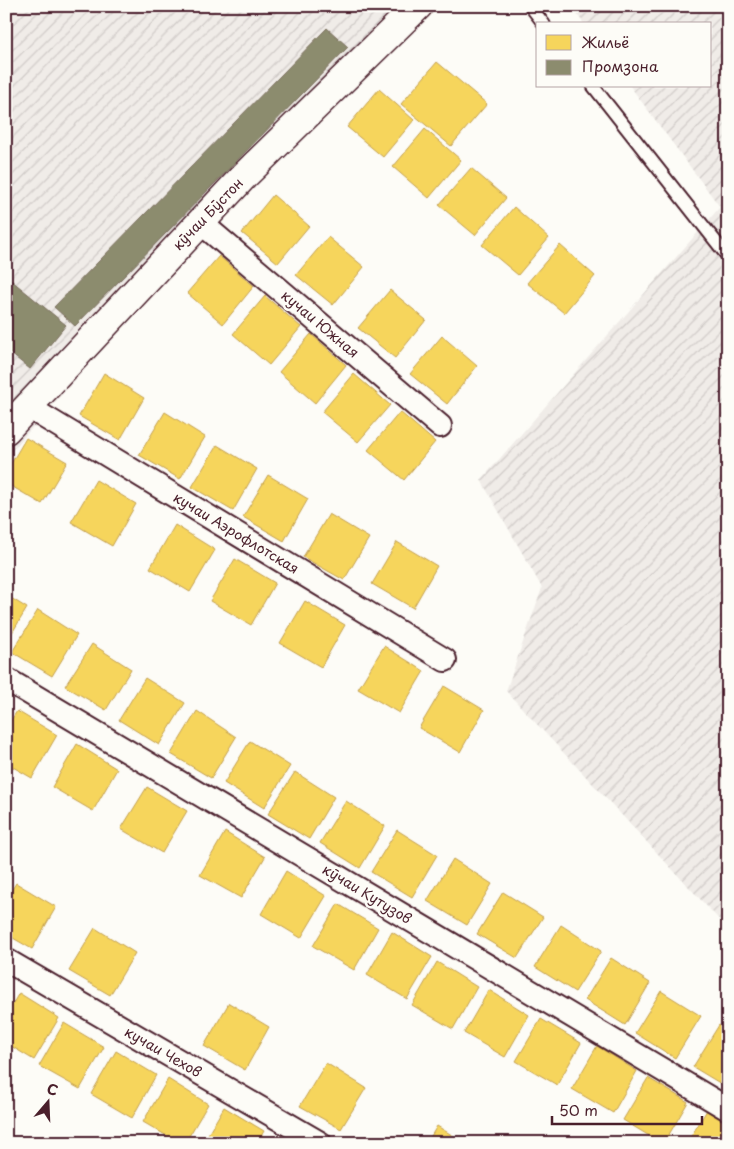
<svg xmlns="http://www.w3.org/2000/svg" width="734" height="1149" font-family="'Playpen Sans',sans-serif">
<style>
.industrial{fill:url(#industrial-furrows)}
.homes{fill:#f6d55c;stroke:#c29e4d}
.industry{fill:#8c8c6e;stroke:#786b5a}
.lines{fill:none;stroke-linecap:round;stroke-linejoin:round}
.lane-casing{stroke:#4a1f2b;stroke-width:15}
.street-casing{stroke:#4a1f2b;stroke-width:26}
.secondary-casing{stroke:#4a1f2b;stroke-width:31}
.lane{stroke:#fdfcf7;stroke-width:11}
.street{stroke:#fdfcf7;stroke-width:22}
.secondary{stroke:#fdfcf7;stroke-width:28}
.labels{text-anchor:middle;stroke-width:5;stroke-linejoin:round;paint-order:stroke}
.street-label{font-size:14px;fill:#4a1f2b;stroke:#fdfcf7}
</style>
<defs>
<pattern id="industrial-furrows" width="10" height="10" patternUnits="userSpaceOnUse" patternTransform="scale(1.25)"><rect width="10" height="10" fill="#f0ece8"/><path d="M-1 1l2-2M0 10L10 0M9 11l2-2" fill="none" stroke="#cfcac7"/></pattern>
</defs>
<rect width="100%" height="100%" fill="#fdfcf7"/>
<filter id="ink" filterUnits="userSpaceOnUse"><feTurbulence type="fractalNoise" baseFrequency=".02" numOctaves="2"/><feDisplacementMap in="SourceGraphic" scale="10" xChannelSelector="R" yChannelSelector="G"/><feConvolveMatrix kernelMatrix="1 2 1 2 8 2 1 2 1" color-interpolation-filters="sRGB"/></filter>
<g filter="url(#ink)">
<!-- industrial -->
<path class="industrial" d="M 6,6 L 410,6 L 6,457 Z
M 571,6 L 728,6 L 728,929 L 506,691 L 542,588 L 481,480 L 720,207 L 630,86 L 710,86 L 710,24 L 584,24 Z"/>
<!-- homes -->
<path class="homes" d="M 437,62 L 487,104 L 451,146 L 401,104 Z
M 379,89 L 414,120 L 383,157 L 347,127 Z
M 425,129 L 461,160 L 429,198 L 393,167 Z
M 471,168 L 506,198 L 475,235 L 439,205 Z
M 273,195 L 309,226 L 278,263 L 242,233 Z
M 514,207 L 549,238 L 518,275 L 482,245 Z
M 328,237 L 364,267 L 333,305 L 296,275 Z
M 560,245 L 595,276 L 564,313 L 527,283 Z
M 219,256 L 254,286 L 223,324 L 187,293 Z
M 390,290 L 426,320 L 395,358 L 358,328 Z
M 265,296 L 301,327 L 269,365 L 233,334 Z
M 311,334 L 346,365 L 315,403 L 279,372 Z
M 442,336 L 477,366 L 447,404 L 410,374 Z
M 104,373 L 144,398 L 120,440 L 79,416 Z
M 354,374 L 390,405 L 358,442 L 322,412 Z
M 165,412 L 205,437 L 180,479 L 139,455 Z
M 400,412 L 435,442 L 404,480 L 368,450 Z
M 26,438 L 67,462 L 42,504 L 6,483 L 6,472 Z
M 217,445 L 257,469 L 233,511 L 192,487 Z
M 268,475 L 308,499 L 284,541 L 243,517 Z
M 96,480 L 136,504 L 112,546 L 71,522 Z
M 329,514 L 369,538 L 344,580 L 303,557 Z
M 175,525 L 215,550 L 190,592 L 150,568 Z
M 397,542 L 437,566 L 413,608 L 372,584 Z
M 235,559 L 275,583 L 251,625 L 210,601 Z
M 6,595 L 27,608 L 6,643 Z
M 305,601 L 345,625 L 321,667 L 280,643 Z
M 38,610 L 77,635 L 52,676 L 12,652 Z
M 92,644 L 131,669 L 106,710 L 65,686 Z
M 384,646 L 424,671 L 399,713 L 358,689 Z
M 145,678 L 185,703 L 159,745 L 119,720 Z
M 444,686 L 484,710 L 460,752 L 419,728 Z
M 17,711 L 57,735 L 32,778 L 6,763 L 6,728 Z
M 197,711 L 236,737 L 211,778 L 171,754 Z
M 250,741 L 290,766 L 264,808 L 224,783 Z
M 77,744 L 117,769 L 93,811 L 52,787 Z
M 295,772 L 334,797 L 309,839 L 268,814 Z
M 147,787 L 187,811 L 162,853 L 121,829 Z
M 346,801 L 385,826 L 360,868 L 320,843 Z
M 397,830 L 437,855 L 412,897 L 371,872 Z
M 225,832 L 265,857 L 241,898 L 200,875 Z
M 453,859 L 492,884 L 467,925 L 427,901 Z
M 286,871 L 326,896 L 301,938 L 261,914 Z
M 16,883 L 56,907 L 32,949 L 6,934 L 6,899 Z
M 503,892 L 543,917 L 517,958 L 477,934 Z
M 338,904 L 378,928 L 354,970 L 313,946 Z
M 561,925 L 601,951 L 575,992 L 535,967 Z
M 95,928 L 135,953 L 110,995 L 69,971 Z
M 392,932 L 432,957 L 407,999 L 367,975 Z
M 611,958 L 650,983 L 625,1025 L 585,1000 Z
M 437,962 L 477,987 L 453,1029 L 412,1005 Z
M 489,990 L 529,1015 L 505,1057 L 464,1033 Z
M 661,991 L 701,1016 L 675,1058 L 635,1033 Z
M 19,993 L 59,1018 L 34,1060 L 6,1043 L 6,1015 Z
M 229,1003 L 269,1027 L 245,1070 L 204,1046 Z
M 541,1019 L 581,1043 L 557,1085 L 516,1061 Z
M 64,1023 L 104,1047 L 80,1089 L 39,1066 Z
M 719,1025 L 728,1030 L 728,1088 L 693,1067 Z
M 597,1046 L 637,1071 L 613,1113 L 572,1089 Z
M 116,1051 L 156,1075 L 132,1118 L 91,1094 Z
M 326,1063 L 366,1088 L 341,1129 L 300,1106 Z
M 648,1078 L 688,1102 L 664,1143 L 661,1143 L 623,1120 Z
M 168,1079 L 208,1104 L 185,1143 L 179,1143 L 143,1122 Z
M 224,1107 L 264,1131 L 257,1143 L 203,1143 Z
M 707,1110 L 728,1123 L 728,1143 L 687,1143 Z
M 437,1126 L 465,1143 L 427,1143 Z"/>
<!-- industry -->
<path class="industry" d="M 327,28 L 348,47 L 75,326 L 54,307 Z
M 6,276 L 66,325 L 30,369 L 6,350 Z"/>
<g class="lines">
<!-- lane casing -->
<g class="lane-casing">
<path id="lane" d="M 530,6 L 544,24
M 593,86 L 728,257"/>
</g>
<!-- street casing -->
<g class="street-casing">
<path id="street" d="M 200,222 L 440,426
M 28,407 L 445,660
M 6,679 L 728,1109
M 6,960 L 320,1143"/>
</g>
<!-- secondary casing -->
<g class="secondary-casing">
<path id="secondary" d="M 6,430 L 244,176 L 418,6"/>
</g>
<!-- lane -->
<use href="#lane" class="lane"/>
<!-- street -->
<use href="#street" class="street"/>
<!-- secondary -->
<use href="#secondary" class="secondary"/>
</g>
</g>
<g class="labels">
<!-- street labels -->
<g class="street-label">
<text transform="translate(208 214) rotate(-46)" y="5">кӯчаи Бӯстон</text>
<text transform="translate(320 324) rotate(40)" y="5">кучаи Южная</text>
<text transform="translate(236 533) rotate(31)" y="5">кучаи Аэрофлотская</text>
<text transform="translate(367 894) rotate(31)" y="5">кӯчаи Кутузов</text>
<text transform="translate(163 1052) rotate(30)" y="5">кучаи Чехов</text>
</g>
</g>
<!-- margin -->
<rect width="734" height="1149" fill="none" stroke="#fdfcf7" stroke-width="25"/>
<rect x="12" y="12" width="709" height="1124" fill="none" stroke="#4a1f2b" stroke-width="2" filter="url(#ink)"/>
<!-- legend -->
<rect x="536" y="22" width="175" height="65" fill="#fdfcf7" stroke="#b5a4a5"/>
<rect x="546" y="35" width="25" height="15" fill="#f6d55c" stroke="#b5a4a5"/>
<text x="582" y="48" font-size="15" fill="#4a1f2b">Жильё</text>
<rect x="546" y="60" width="25" height="15" fill="#8c8c6e" stroke="#b5a4a5"/>
<text x="582" y="72" font-size="15" fill="#4a1f2b">Промзона</text>
<!-- north arrow -->
<g transform="translate(48 1102) rotate(19)" stroke="#fdfcf7" stroke-width="4" paint-order="stroke">
<path d="M0-4L9 19L0 12L-9 19Z" fill="#4a1f2b"/>
<text y="-8" font-size="14" font-weight="bold" text-anchor="middle" fill="#4a1f2b">С</text>
</g>
<!-- scale -->
<path d="M552 1116v8h150v-8" fill="none" stroke="#4a1f2b" stroke-width="2.5"/>
<text x="559" y="1116" font-size="15" fill="#4a1f2b" stroke="#fdfcf7" stroke-width="4" paint-order="stroke">50 m</text>
</svg>
